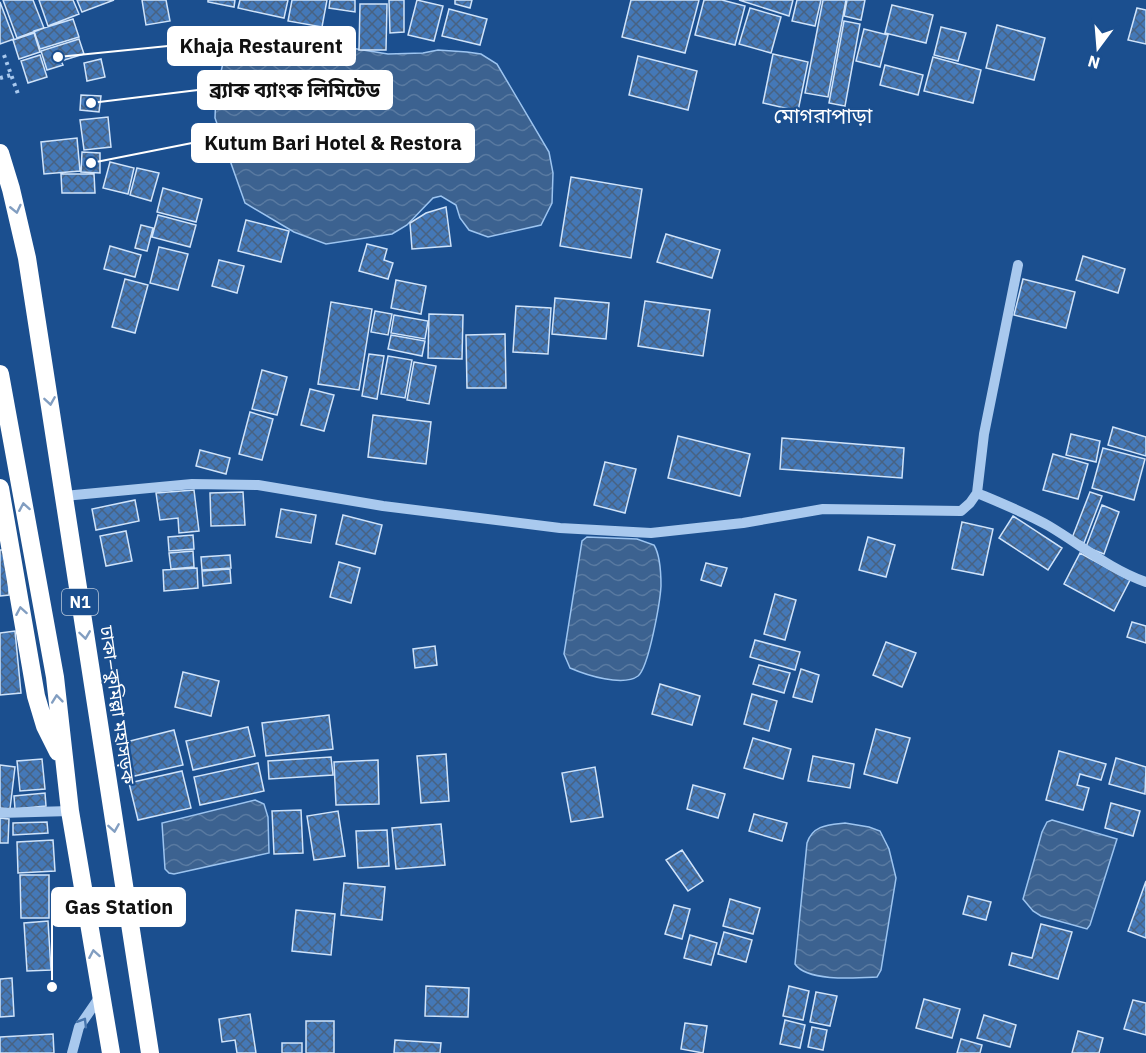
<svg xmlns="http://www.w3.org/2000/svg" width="1146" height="1053" font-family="'IBM Plex Sans','Noto Sans Bengali',sans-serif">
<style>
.water{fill:url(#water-waves);stroke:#9cc4f0;stroke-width:1.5}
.building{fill:url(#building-cross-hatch);stroke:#cfe3fa;stroke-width:1.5}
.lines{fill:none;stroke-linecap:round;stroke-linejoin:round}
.path{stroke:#a9c9ee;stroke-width:4;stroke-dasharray:3 4.5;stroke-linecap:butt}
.minor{stroke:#a9c9ee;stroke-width:10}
.highway{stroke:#fff;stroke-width:18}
.oneway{stroke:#829ec1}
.oneway2{stroke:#4674ac}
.labels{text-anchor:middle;stroke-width:4.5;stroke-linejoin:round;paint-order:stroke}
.shield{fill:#1b4f8f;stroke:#bbcadd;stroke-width:1.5}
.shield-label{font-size:16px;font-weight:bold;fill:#fff}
.street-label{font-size:18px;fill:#fff;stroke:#1b4f8f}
.quarter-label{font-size:21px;fill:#fff;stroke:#1b4f8f}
.leader{fill:none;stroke:#fff;stroke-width:2}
.callout-dot{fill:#fff;stroke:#1b4f8f;stroke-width:2}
.callout{fill:#fff;stroke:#fff;stroke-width:2}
.callout-label{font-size:20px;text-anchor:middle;font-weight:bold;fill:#111}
</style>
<defs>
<pattern id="water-waves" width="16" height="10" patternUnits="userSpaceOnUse" patternTransform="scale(1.5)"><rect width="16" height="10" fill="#3c6290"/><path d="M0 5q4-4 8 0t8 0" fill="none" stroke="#597aa1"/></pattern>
<pattern id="building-cross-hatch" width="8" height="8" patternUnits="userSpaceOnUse" patternTransform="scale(1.5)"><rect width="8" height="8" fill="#4478b7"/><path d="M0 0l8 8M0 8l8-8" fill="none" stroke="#486282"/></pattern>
</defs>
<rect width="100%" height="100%" fill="#1b4f8f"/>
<!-- water -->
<path class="water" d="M 258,33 L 388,54 L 423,53 L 438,50 L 467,52 L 481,54 L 497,64 L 549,152 L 553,173 L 552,203 L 541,225 L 488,237 L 469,230 L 460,218 L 456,205 L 441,196 L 433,198 L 407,225 L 392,234 L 326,244 L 294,232 L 245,203 L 215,118 L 216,93 L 226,50 L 235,39 Z
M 587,537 L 637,539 L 654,545 C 660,555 661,574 661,586 C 660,602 649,667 638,676 C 623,687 586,675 570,668 L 564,654 L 582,541 Z
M 255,800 L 264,804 L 268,817 L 269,853 L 174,874 L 169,873 L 165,869 L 162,823 Z
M 1052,820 L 1117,839 L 1090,925 L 1087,929 L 1041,916 L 1033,911 L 1023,899 L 1042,832 L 1047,822 Z
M 845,823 L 869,827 L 880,831 L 889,849 L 896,878 L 881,970 L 877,977 C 857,978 807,982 795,964 L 807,843 C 813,825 828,825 845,823 Z"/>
<!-- building -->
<path class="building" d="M 3,0 L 33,0 L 44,28 L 17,38 Z
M 39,0 L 73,0 L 79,14 L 48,26 Z
M 77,0 L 114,0 L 82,12 Z
M 142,0 L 166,0 L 170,21 L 146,25 Z
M 208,0 L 235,0 L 234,7 L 208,2 Z
M 240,0 L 288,0 L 284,18 L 238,8 Z
M 292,0 L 327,0 L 322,27 L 288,21 Z
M 330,0 L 355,0 L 355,12 L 329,8 Z
M 389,0 L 404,0 L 404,32 L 390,33 Z
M 417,0 L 443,6 L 434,41 L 408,35 Z
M 455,0 L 472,0 L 470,8 L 455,4 Z
M 631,0 L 699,0 L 685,53 L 622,37 Z
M 704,0 L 722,0 L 745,6 L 735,45 L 695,35 Z
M 739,0 L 793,0 L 789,16 Z
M 797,0 L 821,0 L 815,26 L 792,21 Z
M 823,0 L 846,0 L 828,97 L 805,93 Z
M 847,0 L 865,0 L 861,20 L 844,16 Z
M 0,2 L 14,39 L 0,44 Z
M 360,4 L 387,4 L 386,50 L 359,50 Z
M 892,5 L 933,15 L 926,43 L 885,33 Z
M 750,8 L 781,17 L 771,53 L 739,44 Z
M 1137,8 L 1146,10 L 1146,44 L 1128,40 Z
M 449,9 L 487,19 L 480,45 L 442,36 Z
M 73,19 L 79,37 L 40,49 L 34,31 Z
M 844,21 L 860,24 L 845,106 L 829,103 Z
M 997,25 L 1045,38 L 1034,80 L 986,68 Z
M 941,27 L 966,33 L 958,61 L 934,55 Z
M 864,29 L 888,35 L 880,67 L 856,61 Z
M 34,33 L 40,52 L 19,59 L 13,40 Z
M 79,39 L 84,54 L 61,61 L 63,65 L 47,70 L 41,51 Z
M 773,54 L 808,62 L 798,111 L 763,103 Z
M 40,55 L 47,77 L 28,83 L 21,61 Z
M 638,56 L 697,71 L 688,110 L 629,95 Z
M 933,57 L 981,70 L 973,103 L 924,91 Z
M 101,59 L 105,77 L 87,81 L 84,63 Z
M 885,65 L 923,75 L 918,95 L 880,85 Z
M 81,95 L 101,96 L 99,112 L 80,110 Z
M 108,117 L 111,147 L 84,150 L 80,120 Z
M 77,138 L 80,171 L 44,174 L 41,142 Z
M 82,152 L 100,153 L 100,173 L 81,172 Z
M 110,162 L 134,168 L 128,194 L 103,188 Z
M 137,168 L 159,173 L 151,201 L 130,195 Z
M 61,174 L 94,174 L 95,193 L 62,193 Z
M 571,177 L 642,189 L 631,258 L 560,246 Z
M 163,188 L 202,199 L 196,222 L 157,212 Z
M 446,207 L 451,246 L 412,249 L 410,223 L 426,213 Z
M 158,215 L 196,225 L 190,247 L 152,237 Z
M 246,220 L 289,231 L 281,262 L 238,251 Z
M 141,225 L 153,228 L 147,251 L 135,248 Z
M 666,234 L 720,250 L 712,278 L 657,262 Z
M 367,244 L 387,249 L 384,260 L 393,263 L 388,279 L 359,271 Z
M 110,246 L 141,255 L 135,277 L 104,269 Z
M 159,247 L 188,254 L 178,290 L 150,283 Z
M 1083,256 L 1125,269 L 1118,293 L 1076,280 Z
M 219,260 L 244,266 L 237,293 L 212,286 Z
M 125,279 L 148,285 L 135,333 L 112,327 Z
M 1023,279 L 1075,292 L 1066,328 L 1014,315 Z
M 396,280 L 426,286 L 421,314 L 391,308 Z
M 555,298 L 609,303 L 606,339 L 552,334 Z
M 645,301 L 710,310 L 703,356 L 638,346 Z
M 331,302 L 372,309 L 359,390 L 318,384 Z
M 516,306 L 551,308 L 548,354 L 513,352 Z
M 375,311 L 392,314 L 388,335 L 371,332 Z
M 429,314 L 463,315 L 462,359 L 428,358 Z
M 394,315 L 428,321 L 425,339 L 391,333 Z
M 505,334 L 506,388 L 467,388 L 466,335 Z
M 391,335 L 425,341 L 422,356 L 388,349 Z
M 369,354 L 384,356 L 377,399 L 362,396 Z
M 388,356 L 412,360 L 405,398 L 381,394 Z
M 414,362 L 436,366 L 429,404 L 407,400 Z
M 262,370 L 287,377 L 277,415 L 252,409 Z
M 310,389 L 334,395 L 324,431 L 301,425 Z
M 250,412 L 273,419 L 262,460 L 239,454 Z
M 373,415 L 431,422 L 426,464 L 368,457 Z
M 1113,427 L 1146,437 L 1146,456 L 1108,445 Z
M 1071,434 L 1100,441 L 1096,462 L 1066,455 Z
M 678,436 L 750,454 L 740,496 L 668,478 Z
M 782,438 L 904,448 L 902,478 L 780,469 Z
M 1103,448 L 1145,459 L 1134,500 L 1092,488 Z
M 200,450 L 230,458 L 226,474 L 196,466 Z
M 1053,454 L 1088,464 L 1078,499 L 1043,490 Z
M 605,462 L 636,469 L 625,513 L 594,505 Z
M 194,490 L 199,531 L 179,533 L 178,518 L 160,520 L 156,493 Z
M 243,492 L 245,525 L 211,526 L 210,493 Z
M 1090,492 L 1102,496 L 1084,543 L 1072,538 Z
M 135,500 L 139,521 L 96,530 L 92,509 Z
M 1102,505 L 1119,512 L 1104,554 L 1086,547 Z
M 281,509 L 316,515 L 311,543 L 276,537 Z
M 343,515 L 382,525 L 375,554 L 336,544 Z
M 1013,516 L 1062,548 L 1048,570 L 999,538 Z
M 962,522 L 993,529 L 983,575 L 952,569 Z
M 126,531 L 132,561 L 106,566 L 100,536 Z
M 193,535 L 194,549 L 169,551 L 168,537 Z
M 868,537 L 895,545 L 886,577 L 859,570 Z
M 0,550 L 7,550 L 9,595 L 0,596 Z
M 193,551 L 194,567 L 171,569 L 169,553 Z
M 1080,553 L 1130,580 L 1114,611 L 1064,584 Z
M 230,555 L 231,568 L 202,570 L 201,557 Z
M 339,562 L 360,568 L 351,603 L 330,597 Z
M 706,563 L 727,568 L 721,586 L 701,580 Z
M 197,568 L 198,588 L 164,591 L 163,570 Z
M 230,569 L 231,583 L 203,586 L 202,571 Z
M 775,594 L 796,600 L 785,640 L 764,634 Z
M 1132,622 L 1146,626 L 1146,643 L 1127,637 Z
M 15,631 L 21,693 L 0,695 L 0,633 Z
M 755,640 L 800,652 L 795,670 L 750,657 Z
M 886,642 L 916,653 L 902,687 L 873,675 Z
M 435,646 L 437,665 L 415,668 L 413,649 Z
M 759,665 L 790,673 L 784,693 L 753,684 Z
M 801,669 L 819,675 L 812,702 L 793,697 Z
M 183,672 L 219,681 L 211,716 L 175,707 Z
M 660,684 L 700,696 L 692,725 L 652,714 Z
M 752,694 L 777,701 L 769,731 L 744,724 Z
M 329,715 L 333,749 L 266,756 L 262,723 Z
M 248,727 L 255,756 L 193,770 L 186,741 Z
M 876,729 L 910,738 L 897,783 L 864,774 Z
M 174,730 L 183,765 L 130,777 L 122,743 Z
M 753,738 L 791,749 L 783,779 L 744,768 Z
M 1059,751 L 1106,764 L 1101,780 L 1080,774 L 1077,785 L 1089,788 L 1083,810 L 1046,800 Z
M 446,754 L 449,801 L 421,803 L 417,756 Z
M 813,756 L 854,764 L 850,788 L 808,781 Z
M 331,757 L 333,775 L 269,779 L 268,761 Z
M 1116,758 L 1146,767 L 1145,794 L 1109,784 Z
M 42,759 L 45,789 L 20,791 L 17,761 Z
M 378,760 L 379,804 L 336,805 L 334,762 Z
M 258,763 L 264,791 L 200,805 L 194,777 Z
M 0,765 L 15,767 L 10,809 L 0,808 Z
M 595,767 L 603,817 L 571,822 L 562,773 Z
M 182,771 L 191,808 L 138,820 L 129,783 Z
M 693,785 L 725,794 L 718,818 L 687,809 Z
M 45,793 L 46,806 L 15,809 L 14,796 Z
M 1111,803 L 1140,811 L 1133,836 L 1105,828 Z
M 301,810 L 303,853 L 274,854 L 272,811 Z
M 338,811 L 345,856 L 314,860 L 307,816 Z
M 754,814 L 787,823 L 782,841 L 749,831 Z
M 0,818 L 9,819 L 8,843 L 0,843 Z
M 47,822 L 48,833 L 13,835 L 13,823 Z
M 441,824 L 445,865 L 396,869 L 392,828 Z
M 387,830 L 389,866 L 358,868 L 356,831 Z
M 53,840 L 55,871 L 18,873 L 17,842 Z
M 682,850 L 703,881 L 688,891 L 666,860 Z
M 20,875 L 49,875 L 49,918 L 21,918 Z
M 1146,881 L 1146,938 L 1128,931 Z
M 344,883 L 385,887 L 382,920 L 341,915 Z
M 968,896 L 991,902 L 986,920 L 963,914 Z
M 730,899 L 760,908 L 753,934 L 723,926 Z
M 674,905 L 690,909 L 682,939 L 665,934 Z
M 296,910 L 335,914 L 331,955 L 292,951 Z
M 48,921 L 51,970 L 27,971 L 24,923 Z
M 1041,924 L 1072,932 L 1058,979 L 1009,965 L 1012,953 L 1032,958 Z
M 724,932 L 752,940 L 746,962 L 718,954 Z
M 690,935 L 717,943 L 711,965 L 684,958 Z
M 12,978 L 14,1016 L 0,1017 L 0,979 Z
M 426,986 L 469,988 L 468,1017 L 425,1016 Z
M 789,986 L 809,991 L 803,1020 L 783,1016 Z
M 816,992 L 837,996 L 830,1026 L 810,1022 Z
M 924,999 L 960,1009 L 952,1038 L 916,1028 Z
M 1133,1000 L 1146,1003 L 1146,1035 L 1124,1029 Z
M 250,1014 L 256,1053 L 237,1053 L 235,1040 L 222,1042 L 219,1019 Z
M 984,1015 L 1016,1025 L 1010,1047 L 977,1038 Z
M 785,1020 L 805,1025 L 800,1048 L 780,1044 Z
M 306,1021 L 334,1021 L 334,1053 L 306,1053 Z
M 685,1023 L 707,1026 L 703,1053 L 681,1049 Z
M 812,1027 L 827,1030 L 823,1050 L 808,1047 Z
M 1078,1031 L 1103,1038 L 1099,1053 L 1072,1053 Z
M 53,1034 L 54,1053 L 0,1053 L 0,1037 Z
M 961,1039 L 982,1045 L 980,1053 L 957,1053 Z
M 395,1040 L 441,1043 L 440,1053 L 394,1053 Z
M 282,1043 L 302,1043 L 302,1053 L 282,1053 Z"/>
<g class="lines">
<!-- path -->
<path class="path" d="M 4,55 L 18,94
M 0,78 L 11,75"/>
<!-- minor -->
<path class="minor" d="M 977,493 C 1001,503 1026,513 1049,526 C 1081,545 1111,570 1146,582
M 64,496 L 192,484 L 258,485 L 383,506 L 560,528 L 651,533 L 743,523 L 823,509 L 961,511 L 970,503 L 977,493 L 984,434 L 1018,265
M 0,813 L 70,811
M 72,1053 L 79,1027 L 101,995"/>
<!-- highway -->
<path class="highway" d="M 0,153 L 11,189 L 27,258 L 150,1053
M 0,374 L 55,677 L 70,811 L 111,1053
M 0,488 L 36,696 L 45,726 L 58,752"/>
</g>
<!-- one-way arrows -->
<defs><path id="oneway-chevron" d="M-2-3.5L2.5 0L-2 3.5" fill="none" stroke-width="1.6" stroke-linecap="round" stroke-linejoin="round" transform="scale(1.5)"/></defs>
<g class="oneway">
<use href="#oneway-chevron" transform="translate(16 209) rotate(77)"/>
<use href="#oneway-chevron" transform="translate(50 401) rotate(81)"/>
<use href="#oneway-chevron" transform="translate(24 507) rotate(-100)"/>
<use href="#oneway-chevron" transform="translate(21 611) rotate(-100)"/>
<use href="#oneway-chevron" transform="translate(85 635) rotate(82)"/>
<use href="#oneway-chevron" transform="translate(57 699) rotate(-96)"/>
<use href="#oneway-chevron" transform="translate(114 828) rotate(81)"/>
<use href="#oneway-chevron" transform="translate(94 954) rotate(-100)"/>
</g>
<use class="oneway2" href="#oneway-chevron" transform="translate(83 1022) rotate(-59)"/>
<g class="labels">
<!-- shield labels -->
<rect class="shield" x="62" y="589" width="36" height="26" rx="4.5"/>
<g class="shield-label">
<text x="80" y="608">N1</text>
</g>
<!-- street labels -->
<g class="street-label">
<text transform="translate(117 705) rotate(82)" y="6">ঢাকা–কুমিল্লা মহাসড়ক</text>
</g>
<!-- quarter labels -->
<g class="quarter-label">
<text x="823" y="123">মোগরাপাড়া</text>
</g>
</g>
<!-- callouts -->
<path class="leader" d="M58 57L168 46M91 103L198 90M91 163L192 143M52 987L52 907"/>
<g class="callout-dot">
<circle cx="58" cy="57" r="6"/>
<circle cx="91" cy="103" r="6"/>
<circle cx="91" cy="163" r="6"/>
<circle cx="52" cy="987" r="6"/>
</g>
<g class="callout">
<rect x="168" y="27" width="187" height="38" rx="6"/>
<rect x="198" y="71" width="194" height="38" rx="6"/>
<rect x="192" y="124" width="282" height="38" rx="6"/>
<rect x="52" y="888" width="133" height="38" rx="6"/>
</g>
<g class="callout-label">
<text x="261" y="53">Khaja Restaurent</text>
<text x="295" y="97">ব্র্যাক ব্যাংক লিমিটেড</text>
<text x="333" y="150">Kutum Bari Hotel &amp; Restora</text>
<text x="119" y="914">Gas Station</text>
</g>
<!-- north arrow -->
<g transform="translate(1098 48) rotate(196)" stroke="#1b4f8f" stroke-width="4.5" paint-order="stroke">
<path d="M0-4.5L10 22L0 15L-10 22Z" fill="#ffffff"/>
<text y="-9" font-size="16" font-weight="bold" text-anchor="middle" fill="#ffffff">N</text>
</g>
</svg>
